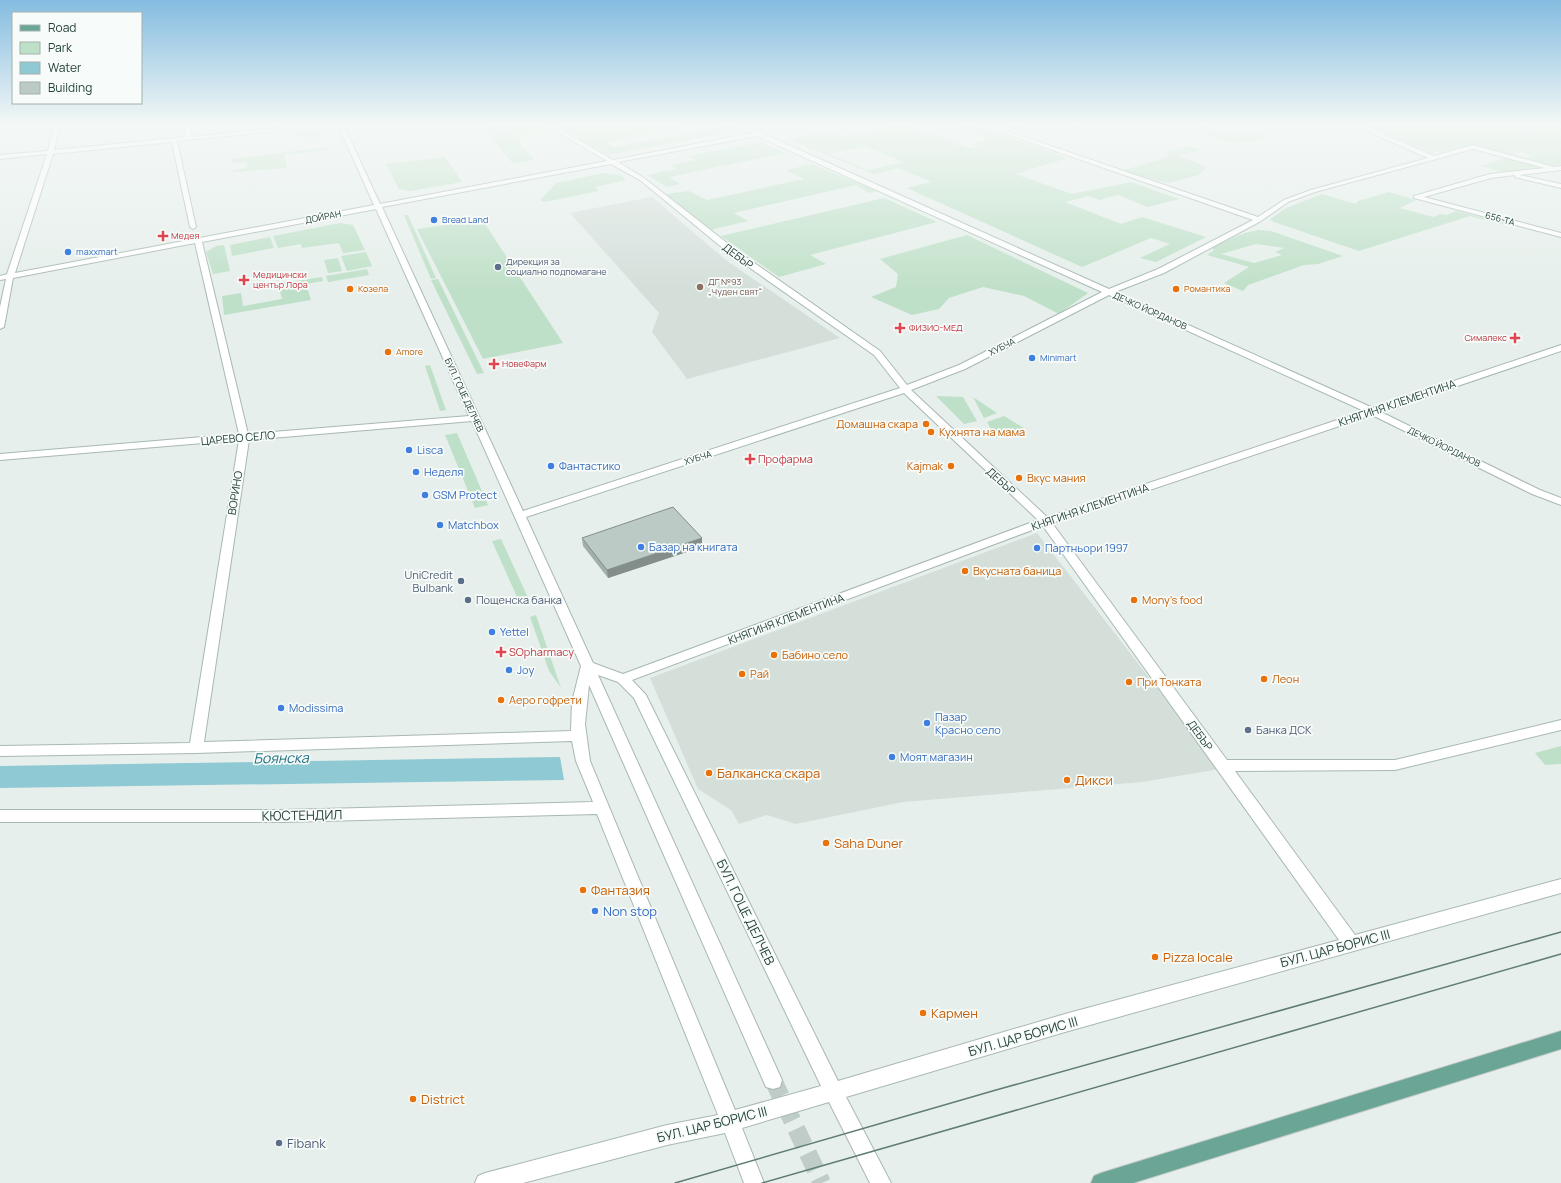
<svg xmlns="http://www.w3.org/2000/svg" width="1561" height="1183" font-family="Manrope,sans-serif">
<style>
.built{fill:#d4dfda}
.green{fill:#bfe0c8;fill-rule:evenodd}
.water{fill:#8ec9d4}
.lines{fill:none;stroke-linecap:round;stroke-linejoin:round}
.minor-tunnel{stroke:#bfccc8;stroke-width:18;stroke-dasharray:18 9;stroke-linecap:butt}
.minor-casing{stroke:#a8b8b2;stroke-width:2}
.major-casing{stroke:#c2cac8;stroke-width:2}
.minor{fill:#fff;fill-rule:evenodd}
.major{fill:#6aa596;fill-rule:evenodd}
.tram{stroke:#5f7d75;stroke-width:1.5}
.wall{fill:#a1aea9}
.shaded-wall{fill:#838d89}
.building{fill:#bbcac4;stroke:#838d89}
.shop-dot{fill:#3f7fe0;stroke:#f7fbf9;stroke-width:1.5}
.health-dot{fill:#e0444e;stroke:#f7fbf9;stroke-width:1.5}
.service-dot{fill:#5c6f8a;stroke:#f7fbf9;stroke-width:1.5}
.education-dot{fill:#8d6e63;stroke:#f7fbf9;stroke-width:1.5}
.food-dot{fill:#e8710a;stroke:#f7fbf9;stroke-width:1.5}
.labels{text-anchor:middle;stroke-width:3.5;stroke-linejoin:round;paint-order:stroke}
.far-street-label{font-size:9px;fill:#24423a;stroke:#f7fbf9}
.far-shop-label{font-size:9px;fill:#366cbe;stroke:#f7fbf9;text-anchor:start}
.far-health-label{font-size:9px;fill:#be3a42;stroke:#f7fbf9;text-anchor:start}
.far-service-label{font-size:9px;fill:#4e5e75;stroke:#f7fbf9;text-anchor:start}
.far-education-label{font-size:9px;fill:#785e54;stroke:#f7fbf9;text-anchor:start}
.far-food-label{font-size:9px;fill:#c56008;stroke:#f7fbf9;text-anchor:start}
.street-label{font-size:11px;fill:#24423a;stroke:#f7fbf9}
.food-label{font-size:11px;fill:#c56008;stroke:#f7fbf9;text-anchor:start}
.shop-label{font-size:11px;fill:#366cbe;stroke:#f7fbf9;text-anchor:start}
.health-label{font-size:11px;fill:#be3a42;stroke:#f7fbf9;text-anchor:start}
.service-label{font-size:11px;fill:#4e5e75;stroke:#f7fbf9;text-anchor:start}
.near-food-label{font-size:13px;fill:#c56008;stroke:#f7fbf9;text-anchor:start}
.near-street-label{font-size:13px;fill:#24423a;stroke:#f7fbf9}
.near-shop-label{font-size:13px;fill:#366cbe;stroke:#f7fbf9;text-anchor:start}
.near-service-label{font-size:13px;fill:#4e5e75;stroke:#f7fbf9;text-anchor:start}
.near-water-label{font-size:14px;font-style:italic;fill:#1c6f80;stroke:#f7fbf9}
</style>
<rect width="100%" height="100%" fill="#e6efeb"/>
<!-- built -->
<path class="built" d="M 652,197 L 727,261 L 840,338 L 687,379 L 652,332 L 659,313 L 570,213 Z
M 1037,533 L 1220,769 L 1142,782 L 903,802 L 796,824 L 767,815 L 739,824 L 731,810 L 698,789 L 650,678 Z"/>
<!-- green -->
<path class="green" d="M 481,124 L 542,124 L 553,131 L 518,135 L 521,146 L 535,160 L 512,163 Z
M 552,124 L 699,124 L 605,142 L 614,147 L 723,127 L 721,125 C 727,123 734,127 741,130 L 608,155 Z
M 908,124 L 927,124 L 913,128 L 967,147 L 980,148 L 970,145 L 989,139 L 947,124 L 971,124 L 1068,158 L 1015,174 L 1072,194 L 1131,182 L 1179,199 L 1148,207 L 1118,195 L 1099,200 L 1088,196 L 1065,202 L 1121,224 L 1142,217 L 1206,237 L 1156,262 L 1140,258 L 1170,244 L 1151,238 L 1082,267 L 907,188 L 931,182 L 899,168 L 874,174 L 790,140 L 828,132 L 840,137 ZM 864,146 L 904,162 L 868,170 L 829,154 Z
M 998,124 L 1014,124 L 1022,127 L 1044,124 L 1020,130 L 1040,137 L 1072,129 L 1058,124 L 1085,124 L 1088,127 L 1040,137 Z
M 1190,124 L 1202,124 L 1220,134 L 1262,135 L 1266,138 C 1231,146 1219,142 1190,124 Z
M 1362,124 L 1561,124 L 1561,165 L 1549,166 L 1524,159 L 1534,156 L 1520,152 L 1510,155 L 1471,145 L 1432,153 Z
M 321,129 L 320,137 L 308,138 L 298,135 L 297,131 Z
M 761,142 L 785,153 L 669,177 L 680,184 L 667,187 L 647,175 L 676,169 L 671,165 L 696,160 L 688,156 Z
M 1190,146 L 1201,150 L 1178,156 L 1207,167 L 1199,175 L 1168,183 L 1122,171 L 1171,156 L 1164,153 Z
M 327,147 L 329,150 L 284,155 L 287,168 L 233,172 L 233,170 L 247,168 L 246,162 L 232,163 L 232,159 Z
M 445,157 L 462,182 L 410,191 L 399,189 L 386,164 Z
M 1506,158 L 1541,167 L 1505,173 L 1481,166 Z
M 812,164 L 876,191 L 869,193 L 856,185 L 734,213 L 748,221 L 710,230 L 665,194 L 689,191 L 707,200 L 804,179 L 786,170 Z
M 604,173 L 621,175 L 626,180 L 595,187 L 599,191 L 545,202 L 540,200 L 556,183 Z
M 1389,192 L 1416,200 L 1400,208 L 1433,217 L 1440,214 L 1447,215 L 1456,211 L 1503,223 L 1501,224 L 1470,216 L 1359,251 L 1274,222 L 1270,219 L 1286,208 L 1322,194 L 1356,204 L 1358,201 Z
M 884,198 L 937,222 L 810,255 L 826,264 L 779,277 L 721,236 Z
M 404,215 L 408,215 L 436,278 L 431,279 Z
M 482,220 L 487,227 L 563,343 L 483,359 L 417,229 Z
M 340,223 L 353,225 L 365,250 L 343,253 L 339,243 L 302,248 L 301,244 L 278,248 L 273,236 Z
M 1258,230 L 1271,231 L 1343,256 L 1318,264 L 1304,265 L 1248,285 L 1243,291 L 1224,283 L 1249,267 L 1207,255 L 1214,250 L 1211,247 L 1245,233 ZM 1256,244 L 1284,248 L 1275,252 L 1282,255 L 1254,263 L 1221,254 Z
M 967,235 L 1088,293 L 1059,314 L 1024,296 L 983,287 L 949,298 L 939,309 L 912,315 L 871,297 L 896,287 L 898,274 L 880,259 Z
M 270,237 L 274,248 L 232,256 L 230,245 Z
M 224,245 L 230,271 L 213,274 L 206,252 L 216,246 Z
M 366,252 L 372,266 L 347,271 L 341,256 Z
M 338,258 L 342,271 L 328,273 L 324,260 Z
M 367,269 L 369,275 L 328,282 L 326,276 Z
M 322,277 L 323,281 L 306,284 L 311,300 L 224,315 L 222,296 L 241,293 L 243,306 L 282,299 L 279,288 L 262,290 L 262,286 Z
M 438,279 L 484,373 L 477,374 L 431,280 Z
M 430,365 L 446,410 L 440,411 L 425,366 Z
M 936,396 L 963,397 L 977,421 L 964,424 Z
M 973,397 L 997,413 L 984,418 Z
M 1004,416 L 1024,428 L 996,438 L 987,422 Z
M 457,433 L 488,505 L 475,508 L 445,435 Z
M 501,539 L 531,604 L 521,606 L 492,541 Z
M 536,615 L 561,688 L 549,671 L 530,617 Z
M 1561,746 L 1561,764 L 1545,765 L 1535,753 Z"/>
<!-- water -->
<path class="water" d="M 560,757 L 564,780 L 0,788 L 0,766 Z"/>
<g class="lines">
<!-- minor-tunnel -->
<path class="minor-tunnel" d="M 773,1080 L 822,1183"/>
<!-- minor casing -->
<g class="minor-casing">
<path id="minor" d="M 54,124 L 60,124 L 54,150 L 185,137 L 186,124 L 192,124 L 191,137 L 318,124 L 343,124 L 380,204 L 607,161 L 544,124 L 551,124 L 613,160 L 752,133 L 733,124 C 743,124 751,132 760,132 C 778,131 795,124 813,124 L 764,134 L 1109,289 L 1158,269 L 1253,220 L 978,124 L 987,124 L 1258,217 L 1284,200 L 1311,190 L 1428,158 L 1351,124 L 1359,124 L 1434,156 L 1473,145 L 1554,167 L 1561,166 L 1561,170 L 1519,175 L 1561,184 L 1561,188 L 1515,177 L 1515,175 L 1491,178 L 1424,197 L 1561,233 L 1561,237 L 1414,198 L 1414,196 L 1490,174 L 1545,168 L 1473,149 L 1315,192 L 1288,202 L 1261,221 L 1164,273 L 1115,292 L 1373,408 L 1561,345 L 1561,351 L 1381,412 L 1540,490 L 1561,498 L 1561,505 L 1532,494 L 1372,415 L 1052,523 L 1227,760 L 1395,760 L 1561,720 L 1561,730 L 1395,770 L 1235,771 L 1355,935 L 1561,879 L 1561,893 L 1065,1032 L 846,1097 L 891,1183 L 870,1183 L 829,1102 L 742,1128 L 764,1183 L 744,1183 L 725,1133 L 667,1145 L 523,1183 L 475,1183 L 478,1176 L 485,1173 L 667,1125 L 718,1115 L 597,814 L 282,822 L 0,822 L 0,810 L 282,810 L 593,802 L 576,761 L 572,741 L 196,753 L 0,756 L 0,746 L 190,743 L 239,440 L 0,460 L 0,454 L 239,434 L 195,243 L 13,278 L 4,327 L 0,329 L 0,307 L 6,279 L 0,280 L 0,276 L 7,274 L 47,154 L 0,159 L 0,155 L 48,151 ZM 338,125 L 374,205 L 15,273 L 53,154 L 172,142 L 190,227 L 193,229 L 196,227 L 177,141 ZM 757,136 L 1102,292 L 959,365 L 907,385 L 880,351 L 736,250 L 644,178 L 618,162 ZM 611,164 L 640,180 L 730,254 L 874,355 L 900,388 L 523,511 L 382,207 ZM 376,209 L 469,416 L 248,434 L 202,242 ZM 1109,295 L 1364,411 L 1047,517 L 911,390 L 965,369 ZM 904,393 L 1038,520 L 623,674 L 593,663 L 526,517 ZM 472,421 L 581,666 L 572,702 L 571,731 L 204,742 L 249,440 ZM 1043,526 L 1339,940 L 1065,1014 L 838,1081 L 646,695 L 632,680 ZM 598,675 L 618,682 L 634,698 L 821,1086 L 735,1110 L 590,761 L 585,724 L 589,685 L 766,1087 L 773,1089 L 780,1087 L 782,1080 Z"/>
</g>
<!-- major casing -->
<g class="major-casing">
<path id="major" d="M 1561,1031 L 1561,1049 L 1133,1183 L 1091,1183 L 1094,1176 L 1101,1173 Z"/>
</g>
<!-- minor -->
<use href="#minor" class="minor"/>
<!-- major -->
<use href="#major" class="major"/>
<!-- tram -->
<path class="tram" d="M 675,1183 L 996,1090 L 1561,932
M 762,1183 L 1561,954"/>
</g>
<!-- wall -->
<path class="wall" d="M 582,538 L 702,547 L 608,578 L 583,546 Z"/>
<!-- shaded-wall -->
<path class="shaded-wall" d="M 702,538 L 702,547 L 608,578 L 607,570 Z"/>
<!-- building -->
<path class="building" d="M 673,507 L 702,538 L 607,570 L 582,538 Z"/>
<!-- sky -->
<linearGradient id="sky" x2="0" y2="1"><stop stop-color="#84bce0"/><stop offset="0.43" stop-color="#f4f8f6"/><stop offset="1" stop-color="#f4f8f6" stop-opacity="0"/></linearGradient>
<rect width="1561" height="290" fill="url(#sky)"/>
<!-- markers -->
<g class="shop-dot">
<circle cx="434" cy="220" r="4"/>
<circle cx="68" cy="252" r="4"/>
<circle cx="1032" cy="358" r="4"/>
<circle cx="409" cy="450" r="4"/>
<circle cx="551" cy="466" r="4"/>
<circle cx="416" cy="472" r="4"/>
<circle cx="425" cy="495" r="4"/>
<circle cx="440" cy="525" r="4"/>
<circle cx="641" cy="547" r="4"/>
<circle cx="1037" cy="548" r="4"/>
<circle cx="492" cy="632" r="4"/>
<circle cx="509" cy="670" r="4"/>
<circle cx="281" cy="708" r="4"/>
<circle cx="927" cy="723" r="4"/>
<circle cx="892" cy="757" r="4"/>
<circle cx="595" cy="911" r="4"/>
</g>
<g class="health-dot">
<path d="M161 230h4v4h4v4h-4v4h-4v-4h-4v-4h4z"/>
<path d="M242 274h4v4h4v4h-4v4h-4v-4h-4v-4h4z"/>
<path d="M898 322h4v4h4v4h-4v4h-4v-4h-4v-4h4z"/>
<path d="M1513 332h4v4h4v4h-4v4h-4v-4h-4v-4h4z"/>
<path d="M492 358h4v4h4v4h-4v4h-4v-4h-4v-4h4z"/>
<path d="M748 453h4v4h4v4h-4v4h-4v-4h-4v-4h4z"/>
<path d="M499 646h4v4h4v4h-4v4h-4v-4h-4v-4h4z"/>
</g>
<g class="service-dot">
<circle cx="498" cy="267" r="4"/>
<circle cx="461" cy="581" r="4"/>
<circle cx="468" cy="600" r="4"/>
<circle cx="1248" cy="730" r="4"/>
<circle cx="279" cy="1143" r="4"/>
</g>
<circle class="education-dot" cx="700" cy="287" r="4"/>
<g class="food-dot">
<circle cx="350" cy="289" r="4"/>
<circle cx="1176" cy="289" r="4"/>
<circle cx="388" cy="352" r="4"/>
<circle cx="926" cy="424" r="4"/>
<circle cx="931" cy="432" r="4"/>
<circle cx="951" cy="466" r="4"/>
<circle cx="1019" cy="478" r="4"/>
<circle cx="965" cy="571" r="4"/>
<circle cx="1134" cy="600" r="4"/>
<circle cx="774" cy="655" r="4"/>
<circle cx="742" cy="674" r="4"/>
<circle cx="1264" cy="679" r="4"/>
<circle cx="1129" cy="682" r="4"/>
<circle cx="501" cy="700" r="4"/>
<circle cx="709" cy="773" r="4"/>
<circle cx="1067" cy="780" r="4"/>
<circle cx="826" cy="843" r="4"/>
<circle cx="583" cy="890" r="4"/>
<circle cx="1155" cy="957" r="4"/>
<circle cx="923" cy="1013" r="4"/>
<circle cx="413" cy="1099" r="4"/>
</g>
<g class="labels">
<!-- far-street labels -->
<g class="far-street-label">
<text transform="translate(323 217) rotate(-11)" y="3">ДОЙРАН</text>
<text transform="translate(1500 219) rotate(15)" y="3">656-ТА</text>
<text transform="translate(1150 311) rotate(24)" y="3">ДЕЧКО ЙОРДАНОВ</text>
<text transform="translate(1002 347) rotate(-27)" y="3">ХУБЧА</text>
<text transform="translate(464 395) rotate(65)" y="3">БУЛ. ГОЦЕ ДЕЛЧЕВ</text>
<text transform="translate(1444 447) rotate(26)" y="3">ДЕЧКО ЙОРДАНОВ</text>
<text transform="translate(698 458) rotate(-18)" y="3">ХУБЧА</text>
</g>
<!-- far-shop labels -->
<g class="far-shop-label">
<text x="442" y="223">Bread Land</text>
<text x="76" y="255">maxxmart</text>
<text x="1040" y="361">Minimart</text>
</g>
<!-- far-health labels -->
<g class="far-health-label">
<text x="171" y="239">Медея</text>
<text x="253" y="278">Медицински<tspan x="253" dy="10">център Лора</tspan></text>
<text x="909" y="331">ФИЗИО-МЕД</text>
<text x="1507" y="341" text-anchor="end">Сималекс</text>
<text x="502" y="367">НовеФарм</text>
</g>
<!-- far-service labels -->
<g class="far-service-label">
<text x="506" y="265">Дирекция за<tspan x="506" dy="10">социално подпомагане</tspan></text>
</g>
<!-- far-education labels -->
<g class="far-education-label">
<text x="708" y="285">ДГ №93<tspan x="708" dy="10">„Чуден свят“</tspan></text>
</g>
<!-- far-food labels -->
<g class="far-food-label">
<text x="358" y="292">Козела</text>
<text x="1184" y="292">Романтика</text>
<text x="396" y="355">Amore</text>
</g>
<!-- street labels -->
<g class="street-label">
<text transform="translate(738 256) rotate(37)" y="4">ДЕБЪР</text>
<text transform="translate(1397 403) rotate(-19)" y="4">КНЯГИНЯ КЛЕМЕНТИНА</text>
<text transform="translate(238 438) rotate(-5)" y="4">ЦАРЕВО СЕЛО</text>
<text transform="translate(1001 481) rotate(42)" y="4">ДЕБЪР</text>
<text transform="translate(235 493) rotate(-81)" y="4">ВОРИНО</text>
<text transform="translate(1090 507) rotate(-19)" y="4">КНЯГИНЯ КЛЕМЕНТИНА</text>
<text transform="translate(786 619) rotate(-21)" y="4">КНЯГИНЯ КЛЕМЕНТИНА</text>
<text transform="translate(1200 735) rotate(54)" y="4">ДЕБЪР</text>
</g>
<!-- food labels -->
<g class="food-label">
<text x="918" y="428" text-anchor="end">Домашна скара</text>
<text x="939" y="436">Кухнята на мама</text>
<text x="943" y="470" text-anchor="end">Kajmak</text>
<text x="1027" y="482">Вкус мания</text>
<text x="973" y="575">Вкусната баница</text>
<text x="1142" y="604">Mony's food</text>
<text x="782" y="659">Бабино село</text>
<text x="750" y="678">Рай</text>
<text x="1272" y="683">Леон</text>
<text x="1137" y="686">При Тонката</text>
<text x="509" y="704">Аеро гофрети</text>
</g>
<!-- shop labels -->
<g class="shop-label">
<text x="417" y="454">Lisca</text>
<text x="559" y="470">Фантастико</text>
<text x="424" y="476">Неделя</text>
<text x="433" y="499">GSM Protect</text>
<text x="448" y="529">Matchbox</text>
<text x="649" y="551">Базар на книгата</text>
<text x="1045" y="552">Партньори 1997</text>
<text x="500" y="636">Yettel</text>
<text x="517" y="674">Joy</text>
<text x="289" y="712">Modissima</text>
<text x="935" y="721">Пазар<tspan x="935" dy="13">Красно село</tspan></text>
<text x="900" y="761">Моят магазин</text>
</g>
<!-- health labels -->
<g class="health-label">
<text x="758" y="463">Профарма</text>
<text x="509" y="656">SOpharmacy</text>
</g>
<!-- service labels -->
<g class="service-label">
<text x="453" y="579" text-anchor="end">UniCredit<tspan x="453" dy="13">Bulbank</tspan></text>
<text x="476" y="604">Пощенска банка</text>
<text x="1256" y="734">Банка ДСК</text>
</g>
<!-- near-food labels -->
<g class="near-food-label">
<text x="717" y="778">Балканска скара</text>
<text x="1075" y="785">Дикси</text>
<text x="834" y="848">Saha Duner</text>
<text x="591" y="895">Фантазия</text>
<text x="1163" y="962">Pizza locale</text>
<text x="931" y="1018">Кармен</text>
<text x="421" y="1104">District</text>
</g>
<!-- near-street labels -->
<g class="near-street-label">
<text transform="translate(302 815) rotate(-1)" y="5">КЮСТЕНДИЛ</text>
<text transform="translate(746 912) rotate(64)" y="5">БУЛ. ГОЦЕ ДЕЛЧЕВ</text>
<text transform="translate(1335 948) rotate(-15)" y="5">БУЛ. ЦАР БОРИС III</text>
<text transform="translate(1023 1036) rotate(-16)" y="5">БУЛ. ЦАР БОРИС III</text>
<text transform="translate(712 1124) rotate(-14)" y="5">БУЛ. ЦАР БОРИС III</text>
</g>
<!-- near-shop labels -->
<g class="near-shop-label">
<text x="603" y="916">Non stop</text>
</g>
<!-- near-service labels -->
<g class="near-service-label">
<text x="287" y="1148">Fibank</text>
</g>
<!-- near-water labels -->
<g class="near-water-label">
<text transform="translate(281 758) rotate(-1)" y="5">Боянска</text>
</g>
</g>
<!-- legend -->
<rect x="12" y="12" width="130" height="92" fill="#f7fbf9" stroke="#a3b1ad"/>
<rect x="20" y="25" width="20" height="6" fill="#6aa596" stroke="#a3b1ad"/>
<text x="48" y="32" font-size="12" fill="#24423a">Road</text>
<rect x="20" y="42" width="20" height="12" fill="#bfe0c8" stroke="#a3b1ad"/>
<text x="48" y="52" font-size="12" fill="#24423a">Park</text>
<rect x="20" y="62" width="20" height="12" fill="#8ec9d4" stroke="#a3b1ad"/>
<text x="48" y="72" font-size="12" fill="#24423a">Water</text>
<rect x="20" y="82" width="20" height="12" fill="#bbcac4" stroke="#a3b1ad"/>
<text x="48" y="92" font-size="12" fill="#24423a">Building</text>
</svg>
